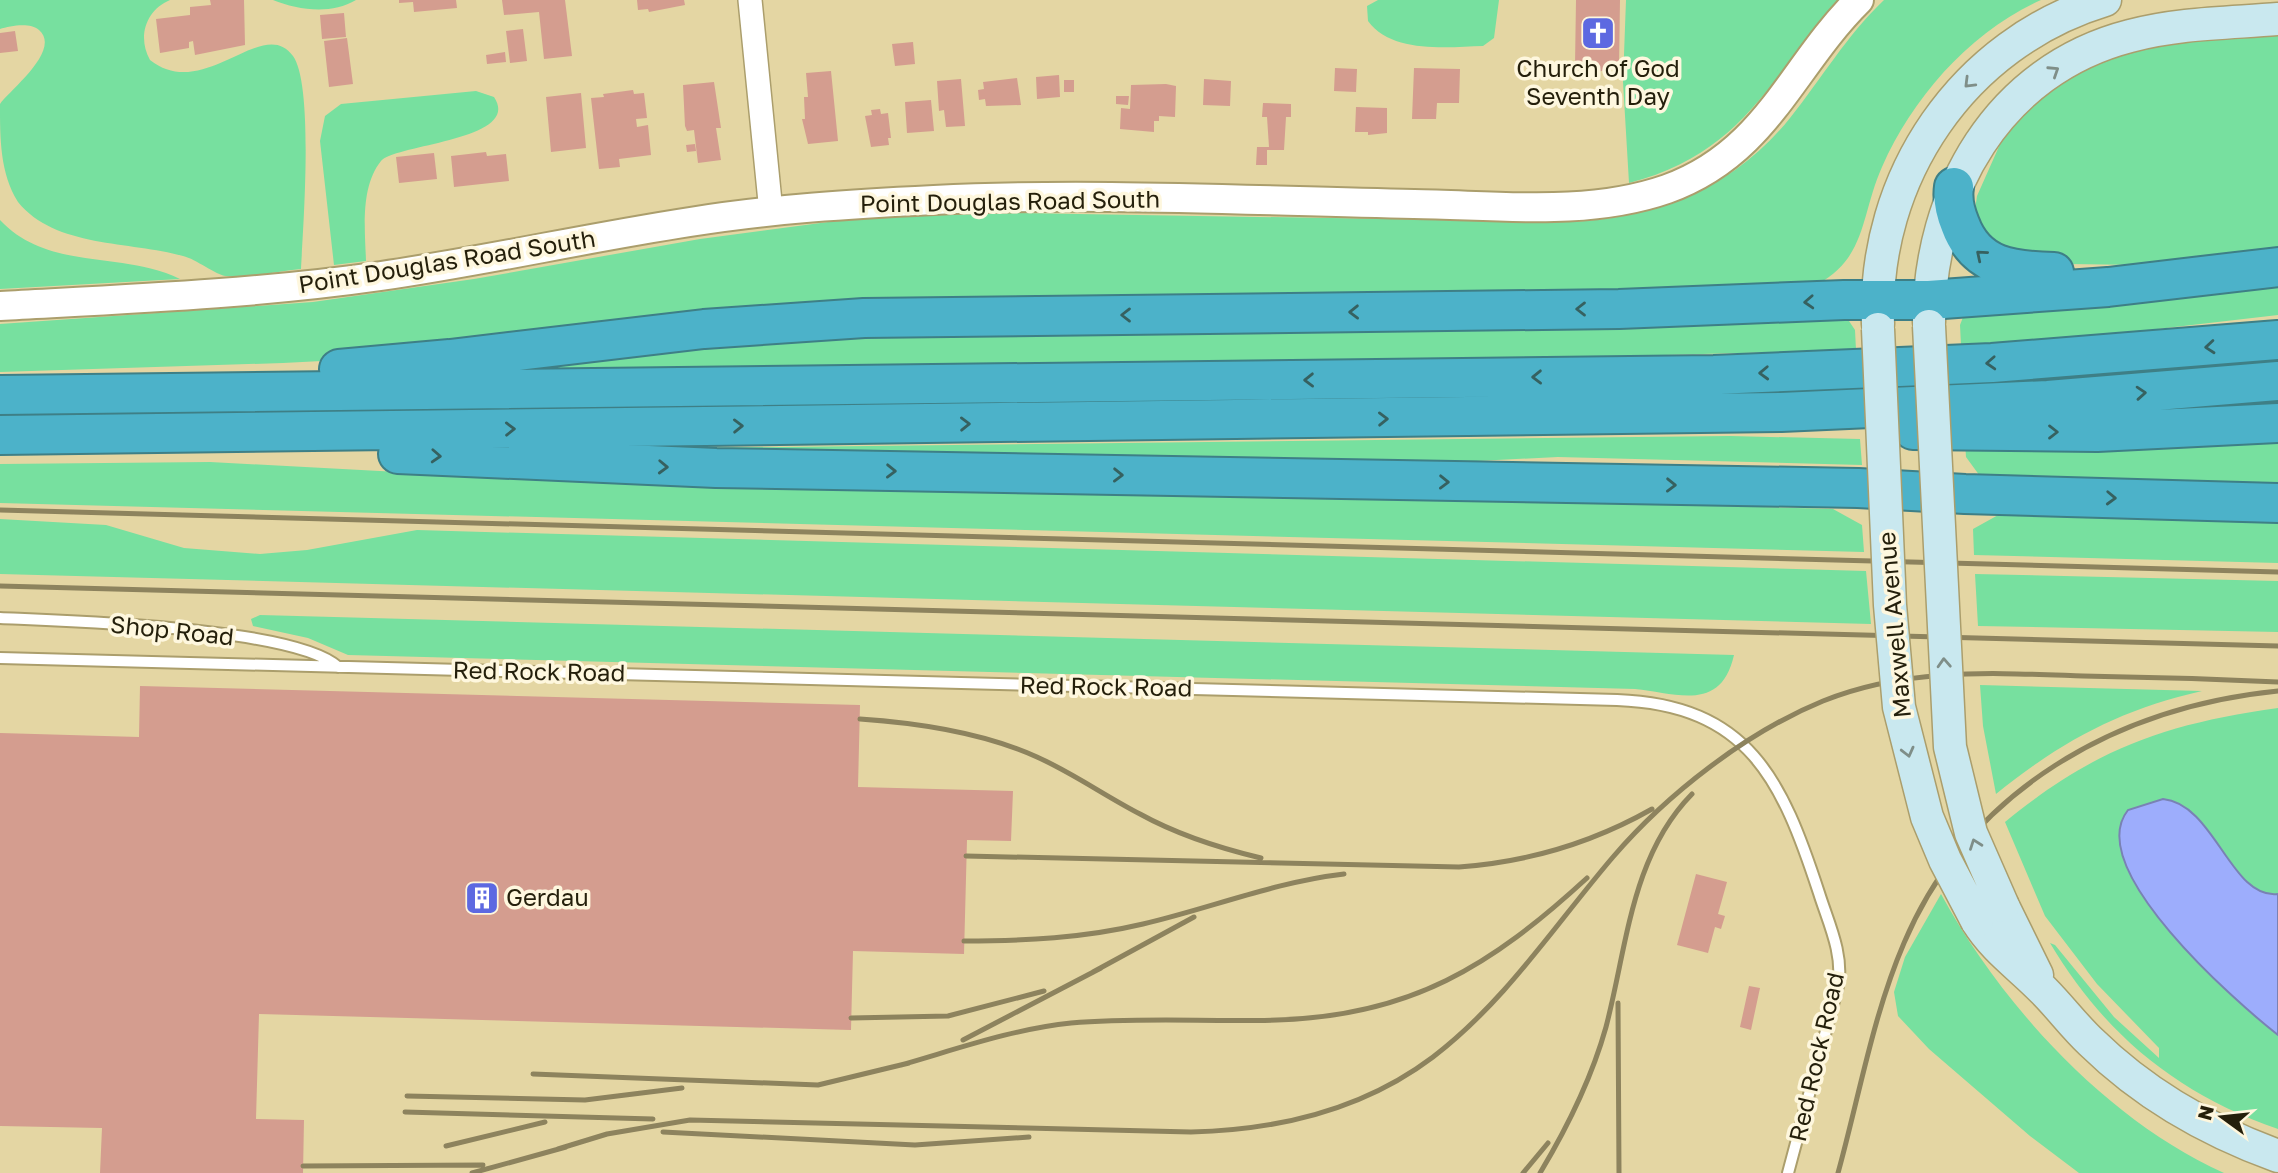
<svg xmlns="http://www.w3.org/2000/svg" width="2278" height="1173" font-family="'Golos Text',sans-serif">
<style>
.green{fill:#77e09f}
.water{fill:#9dadfc;stroke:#7982b4;stroke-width:2}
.building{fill:#d49d8f}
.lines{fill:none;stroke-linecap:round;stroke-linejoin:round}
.service-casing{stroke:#ab9e6c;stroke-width:14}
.minor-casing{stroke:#ab9e6c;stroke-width:26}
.tertiary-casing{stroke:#ab9e6c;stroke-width:32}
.secondary-casing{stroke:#ab9e6c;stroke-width:35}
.motorway-casing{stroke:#3e7f86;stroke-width:42}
.service{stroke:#fff;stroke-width:10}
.minor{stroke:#fff;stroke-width:23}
.tertiary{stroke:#fff;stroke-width:28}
.secondary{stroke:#c9e8ef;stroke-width:32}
.motorway{stroke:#4cb2c9;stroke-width:38}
.rail{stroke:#8d835e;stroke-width:5}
.secondary-bridge-casing{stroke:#ab9e6c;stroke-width:35;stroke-linecap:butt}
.secondary-bridge{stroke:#c9e8ef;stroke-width:32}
.oneway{stroke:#7f8e88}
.oneway2{stroke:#366160}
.labels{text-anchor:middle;stroke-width:7;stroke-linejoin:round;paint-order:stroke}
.poi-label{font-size:24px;fill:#241f0b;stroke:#fef7de}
.street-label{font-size:24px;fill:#241f0b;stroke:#fef7de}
</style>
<rect width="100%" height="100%" fill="#e4d6a3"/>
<!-- green -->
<path class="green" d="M 0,0 L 170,0 C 146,10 137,37 150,60 C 204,103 263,14 293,56 C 314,85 303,228 301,269 C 278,271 250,278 226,276 C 216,275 196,259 183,256 C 130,241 55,248 18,202 C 0,173 0,139 0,104 C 10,90 62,50 39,30 C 30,22 10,26 0,29 Z
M 273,0 L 356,0 C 331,15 298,10 273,0 Z
M 1378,0 L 1499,0 L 1494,38 L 1483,46 C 1448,47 1392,54 1368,21 L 1367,6 Z
M 1626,0 L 1838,0 C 1769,80 1742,154 1629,183 L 1623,82 Z
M 1884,0 L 2041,0 C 1970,32 1913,97 1882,167 C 1861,214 1867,257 1818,284 L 283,363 L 0,372 L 0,324 L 313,302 L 474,279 L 700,239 L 828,222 L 901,216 L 1018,213 L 1570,222 C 1657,219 1735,187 1790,118 C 1822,78 1847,35 1884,0 Z
M 2278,32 L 2278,251 L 2139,265 L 2069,264 L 1995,254 L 1975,210 L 1977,196 L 2005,133 L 2046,93 L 2081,70 L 2130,49 L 2212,37 Z
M 476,91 L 494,97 C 523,140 395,144 381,161 C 360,187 365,230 366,261 L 334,265 L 320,141 L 325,116 L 341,104 Z
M 0,220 C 49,272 121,250 180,279 L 0,289 Z
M 2278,285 L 2278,315 L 2123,333 L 1961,345 L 1960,325 L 1965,312 Z
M 1843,312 L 1855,330 L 1856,350 L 1547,358 L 533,369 L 532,358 L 690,339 Z
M 2278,433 L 2278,490 L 1985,483 L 1966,457 L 1965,441 Z
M 1730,436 L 1860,439 L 1862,465 L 1558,457 L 1359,467 L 599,449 Z
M 210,462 L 644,485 L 1297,498 L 1377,496 L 1833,509 L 1862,525 L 1864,552 L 0,503 L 0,464 Z
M 2000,514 L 2278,521 L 2278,563 L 1974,555 L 1973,529 Z
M 0,519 L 106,525 L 184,548 L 260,554 L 307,550 L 417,530 L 1866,571 L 1871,624 L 0,574 Z
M 1975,574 L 2278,581 L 2278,632 L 1978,626 Z
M 260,615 L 1734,655 C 1721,713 1676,693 1635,689 L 348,655 L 308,638 L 253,626 L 251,619 Z
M 1980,685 L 2202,691 C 2119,710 2062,741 1996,794 L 1983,726 Z
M 2278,708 L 2278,1129 C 2177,1094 2104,1034 2050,943 L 2055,945 L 2114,1017 L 2159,1058 L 2159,1048 L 2097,984 L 2045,916 L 2005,822 C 2094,749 2164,724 2278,708 Z
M 1941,894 C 2002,1006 2107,1120 2224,1173 L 2079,1173 L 2030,1136 L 1929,1049 L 1898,1016 L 1894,992 L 1905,957 Z"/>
<!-- water -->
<path class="water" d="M 2163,799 C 2215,804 2231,900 2278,894 L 2278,1035 C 2236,1002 2082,868 2128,810 Z"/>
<!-- building -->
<path class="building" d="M 210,0 L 244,0 L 245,45 L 195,55 L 193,41 L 189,42 L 189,48 L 160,53 L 156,19 L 190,15 L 190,7 L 211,5 Z
M 399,0 L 456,0 L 457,8 L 414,12 L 413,2 L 399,3 Z
M 502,0 L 565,0 L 572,56 L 544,59 L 539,12 L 504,15 Z
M 637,0 L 684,0 L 685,5 L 649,12 L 648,9 L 638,10 Z
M 1576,0 L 1620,0 L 1619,67 L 1597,72 L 1575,65 Z
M 344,13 L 346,37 L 322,39 L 320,15 Z
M 523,29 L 527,61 L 510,63 L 506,31 Z
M 15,31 L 18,51 L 0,53 L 0,33 Z
M 347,38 L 353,84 L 329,87 L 324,41 Z
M 913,42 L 915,64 L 895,66 L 892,44 Z
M 505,52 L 506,62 L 487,64 L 486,55 Z
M 1335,68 L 1357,69 L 1356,92 L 1334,91 Z
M 1414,68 L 1460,69 L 1459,103 L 1437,103 L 1436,119 L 1412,119 Z
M 831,71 L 838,141 L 808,144 L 802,119 L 805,119 L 804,97 L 808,97 L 806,73 Z
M 1059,75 L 1060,97 L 1037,99 L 1036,77 Z
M 1017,78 L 1021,105 L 986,106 L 985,99 L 979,100 L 978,90 L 984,89 L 983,82 Z
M 961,79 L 965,126 L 946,127 L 944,110 L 939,111 L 937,81 Z
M 1204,79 L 1231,81 L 1230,106 L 1203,105 Z
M 1064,80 L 1074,80 L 1074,92 L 1064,92 Z
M 714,82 L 721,128 L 716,128 L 721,160 L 698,163 L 694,130 L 687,131 L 685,126 L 683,85 Z
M 1166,84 L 1176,86 L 1175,117 L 1159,116 L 1159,121 L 1154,121 L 1154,132 L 1120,129 L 1121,108 L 1130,109 L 1131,85 Z
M 633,90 L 634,94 L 644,93 L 647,118 L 636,119 L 637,127 L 648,125 L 651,155 L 619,159 L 620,167 L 599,169 L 591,98 L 604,97 L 603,94 Z
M 581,93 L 586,148 L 551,152 L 546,97 Z
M 1116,96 L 1129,96 L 1128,105 L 1116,104 Z
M 931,100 L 934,131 L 907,133 L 905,102 Z
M 1263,103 L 1291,104 L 1291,117 L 1286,117 L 1284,150 L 1267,150 L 1267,165 L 1256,165 L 1257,147 L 1269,147 L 1267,117 L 1262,117 Z
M 1356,107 L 1387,108 L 1387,133 L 1368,135 L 1368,132 L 1355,132 Z
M 880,109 L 881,114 L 888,113 L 891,138 L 888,138 L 889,145 L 871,147 L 865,116 L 872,115 L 871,110 Z
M 695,144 L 696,151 L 687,152 L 686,145 Z
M 486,152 L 487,156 L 506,154 L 509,181 L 454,187 L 451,156 Z
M 434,153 L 437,179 L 399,183 L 396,157 Z
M 140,686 L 860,705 L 858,787 L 1013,791 L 1011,841 L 967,840 L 964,954 L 853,951 L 851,1030 L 259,1014 L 256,1119 L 304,1120 L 303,1173 L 100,1173 L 102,1128 L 0,1126 L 0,733 L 139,737 Z
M 1696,874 L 1727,882 L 1718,914 L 1725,916 L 1721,929 L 1715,927 L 1708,953 L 1677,945 Z
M 1749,986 L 1760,988 L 1751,1030 L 1740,1027 Z"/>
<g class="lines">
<!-- service casing -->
<g class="service-casing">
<path id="service" d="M 0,618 C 66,621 295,627 338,667
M 0,658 L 1617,700 C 1749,705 1782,780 1819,893 C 1828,922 1844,954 1838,986 L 1788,1173"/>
</g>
<!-- minor casing -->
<g class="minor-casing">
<path id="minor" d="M 750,0 L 771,212"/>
</g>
<!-- tertiary casing -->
<g class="tertiary-casing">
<path id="tertiary" d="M 0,306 C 127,299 255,294 381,276 C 484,261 586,238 690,222 C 770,209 852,204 934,200 C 1093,192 1254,201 1414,204 C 1496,205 1587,217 1667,189 C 1767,153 1791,67 1859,0"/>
</g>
<!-- secondary casing -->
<g class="secondary-casing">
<path id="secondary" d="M 1929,322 C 1929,193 1998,70 2130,36 C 2178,23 2229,23 2278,19
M 1878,324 C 1872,177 1963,43 2105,0
M 2003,906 L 2037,975
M 1977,921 C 1994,949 2021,967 2044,991 C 2060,1007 2074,1026 2091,1042 C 2144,1094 2209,1131 2278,1156"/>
</g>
<!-- motorway casing -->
<g class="motorway-casing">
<path id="motorway" d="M 1954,187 C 1952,200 1955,212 1960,224 C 1976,268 2013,271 2054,272
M 339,369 L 450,359 L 704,329 L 864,318 L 1619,309 L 1844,300 L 1929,300 L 2108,287 L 2278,267
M 0,395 L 1714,375 L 1992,363 L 2278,340
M 1913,430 L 2097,432 L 2278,423
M 0,435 L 1781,412 L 2048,400 L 2278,381
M 398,454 L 716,468 L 1858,488 L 1965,494 L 2278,503"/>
</g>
<!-- service -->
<use href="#service" class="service"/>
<!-- minor -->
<use href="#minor" class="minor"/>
<!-- tertiary -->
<use href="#tertiary" class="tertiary"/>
<!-- secondary -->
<use href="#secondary" class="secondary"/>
<!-- motorway -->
<use href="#motorway" class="motorway"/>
<!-- rail -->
<path class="rail" d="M 0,510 L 2278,572
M 0,586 L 2278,646
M 860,719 C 919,723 982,732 1037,757 C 1073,773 1105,796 1140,814 C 1178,835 1219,848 1261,858
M 966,856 L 1459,867 C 1528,862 1592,843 1652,809
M 964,941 C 1025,941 1084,938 1143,924 C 1211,908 1275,882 1344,874
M 1093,972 L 1194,917
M 1618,1003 L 1619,1173
M 851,1018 L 948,1016 L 1044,991
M 963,1040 L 1101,968
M 901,1065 C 957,1049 1013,1029 1071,1023 C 1139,1017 1209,1022 1277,1020 C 1411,1016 1491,966 1587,878
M 533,1074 L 818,1085 L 909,1063
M 407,1096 L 585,1100 L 682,1088
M 405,1112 L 653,1119
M 663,1132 L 915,1145 L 1029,1137
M 446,1146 L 545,1122
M 558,1149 L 607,1134 L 690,1120 L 1191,1132 C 1277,1130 1363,1110 1433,1057 C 1506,1001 1554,926 1613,857 C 1667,794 1747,732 1823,701 C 1907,667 1995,673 2083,676 C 2148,677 2213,679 2278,682
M 303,1166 L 483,1165
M 472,1173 L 566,1147
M 1523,1173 L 1548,1143
M 1540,1173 C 1567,1128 1592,1077 1606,1027 C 1627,947 1631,856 1692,794
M 1838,1173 C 1859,1097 1873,1015 1904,943 C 1969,789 2118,707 2278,691"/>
<!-- secondary-bridge casing -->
<g class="secondary-bridge-casing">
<path id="secondary-bridge" d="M 1929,326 L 1950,747 L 1971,833 L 2003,906
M 1878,329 L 1890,605 L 1899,707 L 1927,817 L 1945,860 L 1977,921"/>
</g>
<!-- secondary-bridge -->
<use href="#secondary-bridge" class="secondary-bridge"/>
</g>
<!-- one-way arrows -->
<defs><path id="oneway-chevron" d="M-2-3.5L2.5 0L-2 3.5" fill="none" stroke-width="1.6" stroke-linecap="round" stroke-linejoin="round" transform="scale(1.75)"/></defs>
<g class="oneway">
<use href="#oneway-chevron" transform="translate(2054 71) rotate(-33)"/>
<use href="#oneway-chevron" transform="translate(1969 83) rotate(135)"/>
<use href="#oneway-chevron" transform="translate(1944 663) rotate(-93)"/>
<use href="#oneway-chevron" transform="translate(1908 752) rotate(76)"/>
<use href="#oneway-chevron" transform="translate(1975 844) rotate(-110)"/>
</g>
<g class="oneway2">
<use href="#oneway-chevron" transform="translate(1981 255) rotate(-140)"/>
<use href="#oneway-chevron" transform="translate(1809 302) rotate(177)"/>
<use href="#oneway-chevron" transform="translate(1581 309) rotate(180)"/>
<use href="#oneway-chevron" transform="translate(1354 312) rotate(179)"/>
<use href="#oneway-chevron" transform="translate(1126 315) rotate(180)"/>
<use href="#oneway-chevron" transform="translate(2210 347) rotate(175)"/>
<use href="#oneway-chevron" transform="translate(1991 363) rotate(177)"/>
<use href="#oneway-chevron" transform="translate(1764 373) rotate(178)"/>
<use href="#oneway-chevron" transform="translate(1537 377) rotate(179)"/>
<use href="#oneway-chevron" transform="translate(1309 380) rotate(179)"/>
<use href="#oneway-chevron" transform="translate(2141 393) rotate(-4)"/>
<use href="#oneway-chevron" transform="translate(1383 419) rotate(-1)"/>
<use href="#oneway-chevron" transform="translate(965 424) rotate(-1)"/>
<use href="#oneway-chevron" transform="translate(738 426) rotate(-1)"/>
<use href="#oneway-chevron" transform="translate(510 429) rotate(-1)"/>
<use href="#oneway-chevron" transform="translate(2053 432)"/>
<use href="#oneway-chevron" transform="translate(436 456) rotate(3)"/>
<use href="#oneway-chevron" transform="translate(663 467) rotate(2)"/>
<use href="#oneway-chevron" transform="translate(891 471) rotate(1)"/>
<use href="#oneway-chevron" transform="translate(1118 475) rotate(1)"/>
<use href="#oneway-chevron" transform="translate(1444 482) rotate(1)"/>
<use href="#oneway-chevron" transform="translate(1671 485) rotate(1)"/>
<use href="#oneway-chevron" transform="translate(2111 498) rotate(2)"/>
</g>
<!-- icons -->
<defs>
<g id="church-square" transform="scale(1.75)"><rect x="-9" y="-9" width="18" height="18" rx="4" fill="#5d69e1" stroke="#fef7de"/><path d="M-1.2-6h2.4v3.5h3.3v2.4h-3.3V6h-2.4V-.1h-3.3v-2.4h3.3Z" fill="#fff"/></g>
<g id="building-square" transform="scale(1.75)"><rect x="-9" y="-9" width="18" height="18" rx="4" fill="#5d69e1" stroke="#fef7de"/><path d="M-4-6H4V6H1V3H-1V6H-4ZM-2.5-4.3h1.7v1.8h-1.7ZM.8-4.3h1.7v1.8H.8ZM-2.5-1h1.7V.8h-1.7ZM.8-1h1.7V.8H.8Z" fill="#fff"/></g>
</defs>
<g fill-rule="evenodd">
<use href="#church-square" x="1598" y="33"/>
<use href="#building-square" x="482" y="898"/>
</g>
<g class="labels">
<!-- poi labels -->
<g class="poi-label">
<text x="1598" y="77">Church of God<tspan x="1598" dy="28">Seventh Day</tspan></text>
<text x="506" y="906" text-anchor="start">Gerdau</text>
</g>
<!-- street labels -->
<g class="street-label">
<text transform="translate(1010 202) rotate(-1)" y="8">Point Douglas Road South</text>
<text transform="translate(447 262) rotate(-9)" y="8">Point Douglas Road South</text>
<text transform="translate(1895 625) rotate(-95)" y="8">Maxwell Avenue</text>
<text transform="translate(172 631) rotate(6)" y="8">Shop Road</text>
<text transform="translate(539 672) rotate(1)" y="8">Red Rock Road</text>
<text transform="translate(1106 687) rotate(1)" y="8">Red Rock Road</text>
<text transform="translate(1817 1057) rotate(-77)" y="8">Red Rock Road</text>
</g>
</g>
<!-- north arrow -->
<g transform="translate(2222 1117) rotate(285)" stroke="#fef7de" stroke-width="5" paint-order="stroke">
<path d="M0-5L12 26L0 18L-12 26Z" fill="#241f0b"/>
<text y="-10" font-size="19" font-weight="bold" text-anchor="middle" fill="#241f0b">N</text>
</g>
</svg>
